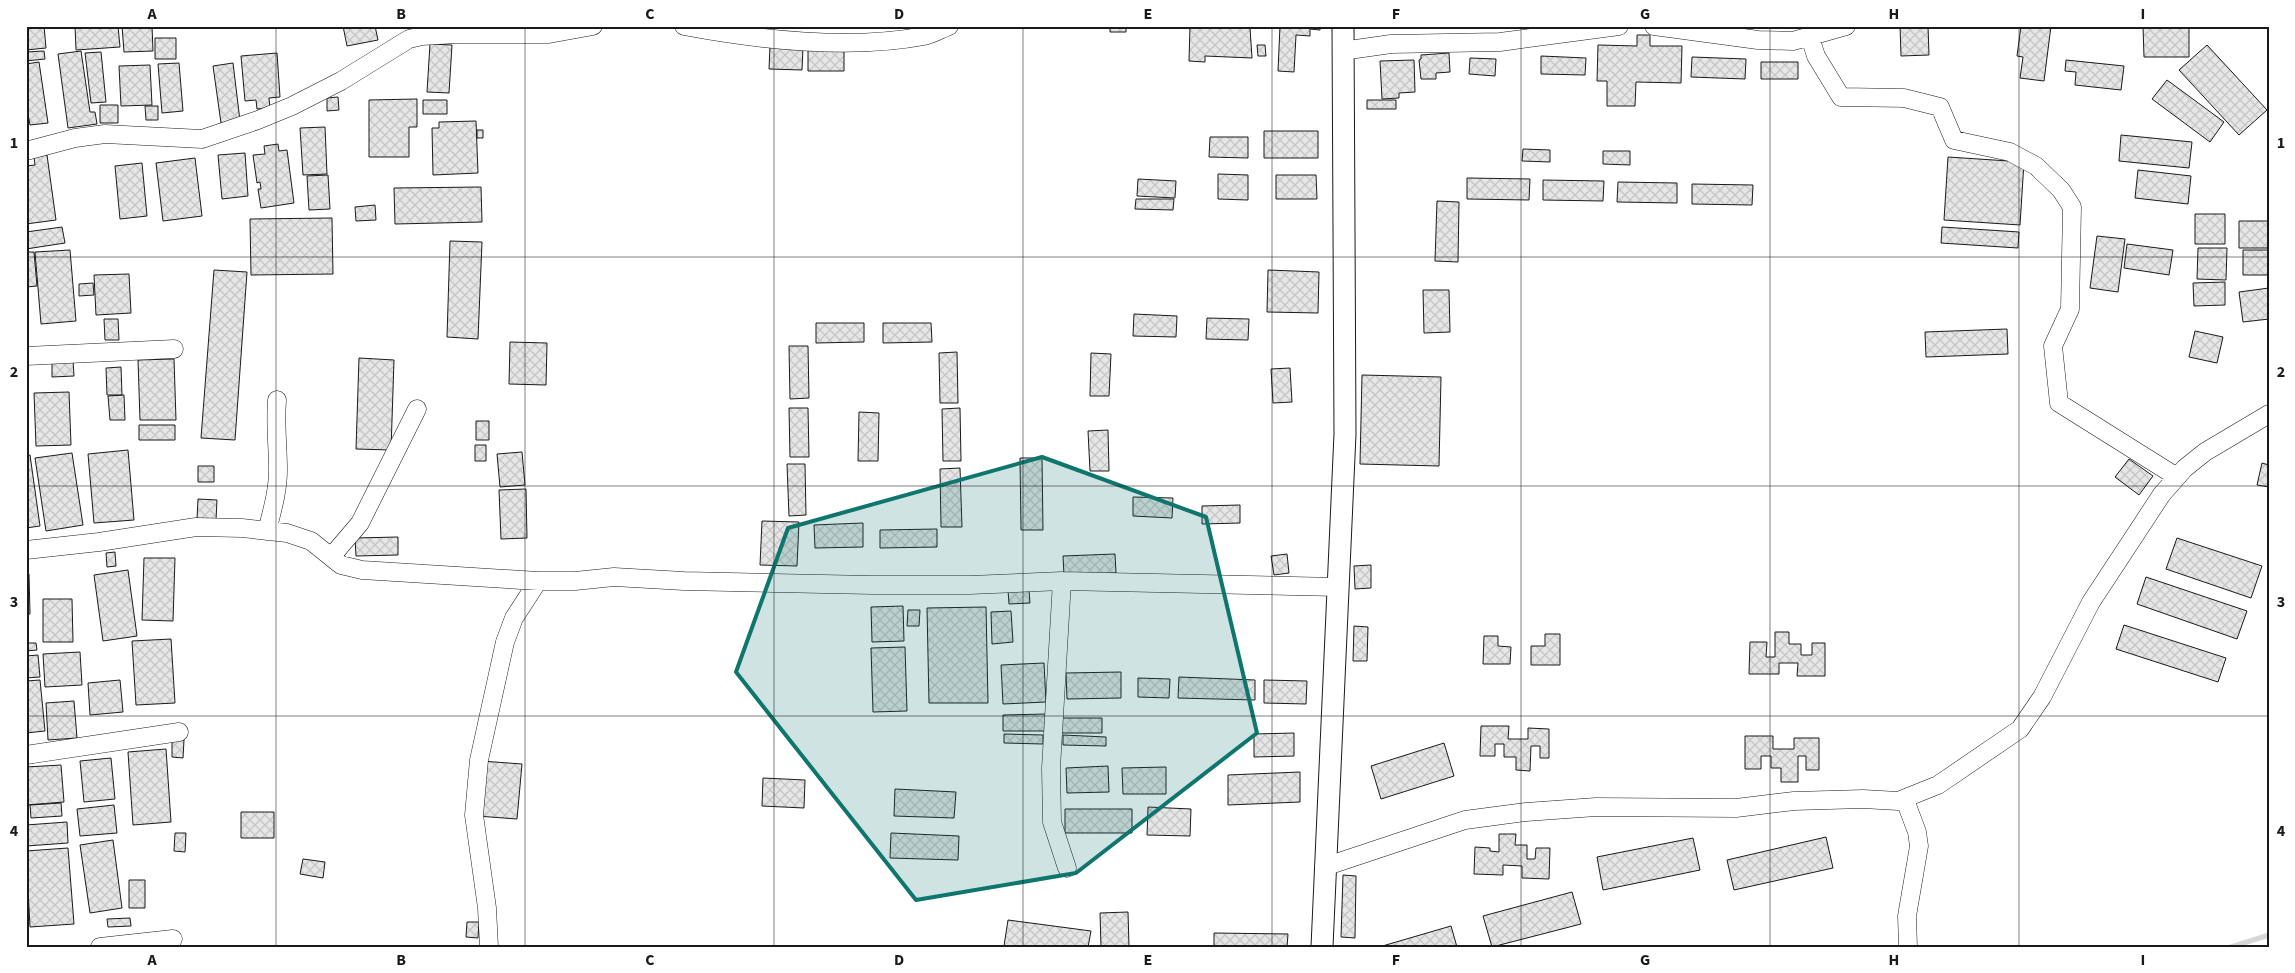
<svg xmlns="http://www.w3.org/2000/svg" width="2295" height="973" font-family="'Source Sans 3',sans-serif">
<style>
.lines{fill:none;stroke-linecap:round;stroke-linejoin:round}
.stream{stroke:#d7d7d7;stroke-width:5.5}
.building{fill:url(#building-cross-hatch);stroke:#1a1a1a}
.minor-casing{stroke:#1a1a1a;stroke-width:19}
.tertiary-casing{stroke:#1a1a1a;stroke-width:23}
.minor{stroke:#fff;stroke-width:18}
.tertiary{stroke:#fff;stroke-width:21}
.marked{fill:#0f766e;fill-opacity:0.2;stroke:#0f766e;stroke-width:4;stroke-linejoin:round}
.grid{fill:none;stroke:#1a1a1a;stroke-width:1;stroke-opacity:0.55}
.neatline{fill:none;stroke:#1a1a1a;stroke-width:2}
.grid-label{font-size:16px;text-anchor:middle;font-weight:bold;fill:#1a1a1a}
</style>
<defs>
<pattern id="building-cross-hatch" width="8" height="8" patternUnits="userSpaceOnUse" patternTransform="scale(1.25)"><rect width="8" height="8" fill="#e6e6e6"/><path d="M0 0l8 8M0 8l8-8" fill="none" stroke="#c5c5c5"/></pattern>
</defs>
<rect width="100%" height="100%" fill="#fff"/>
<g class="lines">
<!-- stream -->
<path class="stream" d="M 2231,947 L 2269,935"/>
</g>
<!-- building -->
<path class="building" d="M 26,26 L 44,26 L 46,48 L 26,50 Z
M 75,26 L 118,26 L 120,47 L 76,50 Z
M 122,26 L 152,26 L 153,51 L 124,52 Z
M 343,26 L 375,26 L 378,40 L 347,46 Z
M 1110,26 L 1126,26 L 1126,32 L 1110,32 Z
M 1190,26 L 1250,28 L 1252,58 L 1205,56 L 1205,62 L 1189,61 Z
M 1280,26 L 1320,26 L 1320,30 L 1310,29 L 1310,36 L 1296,35 L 1294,72 L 1278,71 Z
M 1900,26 L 1928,26 L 1929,55 L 1901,56 Z
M 2021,26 L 2051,26 L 2044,81 L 2020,78 L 2023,57 L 2017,56 Z
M 2143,26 L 2189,26 L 2189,57 L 2144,57 Z
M 1637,35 L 1650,35 L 1650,46 L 1682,46 L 1681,83 L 1636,82 L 1635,106 L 1607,106 L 1607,81 L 1597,81 L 1598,45 L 1637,46 Z
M 155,38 L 176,38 L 176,59 L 155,59 Z
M 430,44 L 452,45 L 449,93 L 427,92 Z
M 1257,45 L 1265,45 L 1266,56 L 1258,56 Z
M 2207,45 L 2267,110 L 2239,135 L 2179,70 Z
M 770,46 L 803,47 L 802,70 L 769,69 Z
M 808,47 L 844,47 L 844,71 L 808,71 Z
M 44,51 L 45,59 L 26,61 L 26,52 Z
M 81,51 L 90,112 L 95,112 L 97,124 L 68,128 L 58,54 Z
M 101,52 L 106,102 L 91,103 L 85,53 Z
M 277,53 L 280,97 L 269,98 L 270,108 L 257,109 L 256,100 L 245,101 L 241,56 Z
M 1449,53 L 1450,72 L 1436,73 L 1436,79 L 1421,79 L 1419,60 L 1421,59 L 1421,55 Z
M 1541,56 L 1586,58 L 1585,75 L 1541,74 Z
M 1692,57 L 1746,59 L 1745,79 L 1691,77 Z
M 1470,58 L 1496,59 L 1495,76 L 1469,74 Z
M 1414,60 L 1415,92 L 1399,93 L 1399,98 L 1382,99 L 1380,61 Z
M 2066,60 L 2124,66 L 2121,90 L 2075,85 L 2076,72 L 2065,71 Z
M 39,62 L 48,123 L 30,125 L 26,103 L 26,64 Z
M 1761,62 L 1798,62 L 1798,79 L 1761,79 Z
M 179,63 L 183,111 L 162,113 L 158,64 Z
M 233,63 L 240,121 L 221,123 L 213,66 Z
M 150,65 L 152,105 L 121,106 L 119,66 Z
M 2167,80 L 2224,122 L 2210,142 L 2152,99 Z
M 338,97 L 339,110 L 327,111 L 327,98 Z
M 417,99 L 417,127 L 409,127 L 409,157 L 369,157 L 369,100 Z
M 423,100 L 447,100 L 447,114 L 423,114 Z
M 1367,100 L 1396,100 L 1396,109 L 1367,109 Z
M 100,105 L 118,105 L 118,123 L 100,123 Z
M 145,106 L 158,106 L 158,120 L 146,120 Z
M 476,121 L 478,173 L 433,175 L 432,128 L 439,128 L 439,122 Z
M 325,127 L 327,174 L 303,175 L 300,128 Z
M 477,130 L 483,130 L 483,138 L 477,138 Z
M 1264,131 L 1318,131 L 1318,158 L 1264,158 Z
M 2121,135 L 2192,142 L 2189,168 L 2119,161 Z
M 1210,137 L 1248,137 L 1248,158 L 1209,157 Z
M 278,144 L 279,151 L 287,150 L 294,203 L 261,208 L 258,189 L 261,189 L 260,182 L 257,183 L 253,155 L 265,154 L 264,146 Z
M 1523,149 L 1550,150 L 1550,162 L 1522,161 Z
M 1603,151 L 1630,151 L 1630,165 L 1603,164 Z
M 245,153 L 248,196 L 222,199 L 218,155 Z
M 47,155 L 56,220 L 26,224 L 26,166 L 35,165 L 34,157 Z
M 1948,157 L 2024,162 L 2020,225 L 1944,220 Z
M 195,158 L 202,216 L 163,221 L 156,163 Z
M 142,163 L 147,216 L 120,219 L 115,166 Z
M 2138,170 L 2191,176 L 2188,204 L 2135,198 Z
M 1218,174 L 1248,175 L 1248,200 L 1218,199 Z
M 328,175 L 330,209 L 309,210 L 307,176 Z
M 1276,175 L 1316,175 L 1317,199 L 1276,199 Z
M 1467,178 L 1530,179 L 1529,200 L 1467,199 Z
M 1138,179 L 1176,181 L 1175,198 L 1137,196 Z
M 1543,180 L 1604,181 L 1603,201 L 1543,200 Z
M 1618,182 L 1677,183 L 1677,203 L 1617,202 Z
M 1692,184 L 1753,185 L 1752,205 L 1692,204 Z
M 481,187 L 482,222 L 395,224 L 394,188 Z
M 1136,199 L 1174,199 L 1173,210 L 1135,209 Z
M 1437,201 L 1459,202 L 1458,262 L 1435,261 Z
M 375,205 L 376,220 L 356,221 L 355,207 Z
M 2195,214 L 2225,214 L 2225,244 L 2195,244 Z
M 332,218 L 333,274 L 251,275 L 250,219 Z
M 2239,221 L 2269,221 L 2269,248 L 2239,248 Z
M 62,227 L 65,243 L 26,249 L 26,232 Z
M 1942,227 L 2019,232 L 2018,248 L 1941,243 Z
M 2097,236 L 2125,239 L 2118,292 L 2090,288 Z
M 450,241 L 482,242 L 478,339 L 447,337 Z
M 2127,244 L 2173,250 L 2169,275 L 2124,268 Z
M 2198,248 L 2227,248 L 2226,280 L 2197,279 Z
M 70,250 L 76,321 L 41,324 L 35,252 Z
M 2243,250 L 2269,250 L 2269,275 L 2243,275 Z
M 26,252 L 34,252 L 37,286 L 26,287 Z
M 214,270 L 247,272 L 235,440 L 201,438 Z
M 1268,270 L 1319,272 L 1318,313 L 1267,312 Z
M 129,274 L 131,313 L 96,315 L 94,275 Z
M 2225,282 L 2225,305 L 2194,306 L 2193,283 Z
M 93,283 L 94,295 L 79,296 L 79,284 Z
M 2269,288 L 2269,319 L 2243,322 L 2239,292 Z
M 1423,290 L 1449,290 L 1450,332 L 1424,333 Z
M 1134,314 L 1177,316 L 1176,337 L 1133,336 Z
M 1207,318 L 1249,319 L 1248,340 L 1206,339 Z
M 104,319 L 118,319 L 119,340 L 105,340 Z
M 816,323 L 864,323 L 864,342 L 816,343 Z
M 883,323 L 931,323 L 932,342 L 883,343 Z
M 2007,329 L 2008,354 L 1926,357 L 1925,332 Z
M 2195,331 L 2223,337 L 2217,363 L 2189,357 Z
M 510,342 L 547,343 L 546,385 L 509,384 Z
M 789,346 L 808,346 L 809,398 L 790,399 Z
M 957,352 L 958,403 L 940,403 L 939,353 Z
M 1091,353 L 1111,354 L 1109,396 L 1090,396 Z
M 359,358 L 394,360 L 391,450 L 356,449 Z
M 174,359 L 176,420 L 140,420 L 138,360 Z
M 73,360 L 74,376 L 52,377 L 52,361 Z
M 121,367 L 122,395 L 107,395 L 106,368 Z
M 1290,368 L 1292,402 L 1273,403 L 1271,369 Z
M 1362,375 L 1441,377 L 1439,466 L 1360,464 Z
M 69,392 L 71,445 L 36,446 L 34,393 Z
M 124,395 L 125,420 L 110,420 L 108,396 Z
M 789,408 L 808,408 L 809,457 L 790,457 Z
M 960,408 L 961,461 L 943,461 L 942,409 Z
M 859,412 L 879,413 L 878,461 L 858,461 Z
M 476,421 L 489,421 L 489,440 L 476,440 Z
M 139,425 L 175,425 L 175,440 L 139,440 Z
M 1108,430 L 1109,471 L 1090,471 L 1088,431 Z
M 475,445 L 486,445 L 486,461 L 475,461 Z
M 128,450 L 134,520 L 94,523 L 88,454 Z
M 522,452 L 525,485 L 500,487 L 497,454 Z
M 72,453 L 83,525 L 46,531 L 35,458 Z
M 30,455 L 40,526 L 26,528 L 26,456 Z
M 1020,458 L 1042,458 L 1043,530 L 1021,530 Z
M 2129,459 L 2153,476 L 2139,495 L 2115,477 Z
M 2262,463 L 2269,465 L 2269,487 L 2257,485 Z
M 787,464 L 805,464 L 806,515 L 789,516 Z
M 198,466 L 214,466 L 214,482 L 198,482 Z
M 960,468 L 962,527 L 941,527 L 940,469 Z
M 526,489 L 527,538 L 501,539 L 499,490 Z
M 1133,497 L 1173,498 L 1172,518 L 1133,516 Z
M 198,499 L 217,500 L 216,520 L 197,519 Z
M 1240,505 L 1240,523 L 1202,524 L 1202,506 Z
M 762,521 L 799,522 L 797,566 L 760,565 Z
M 863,523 L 863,547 L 815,548 L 814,525 Z
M 937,529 L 937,547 L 880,548 L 880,530 Z
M 398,537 L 398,555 L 356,556 L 355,538 Z
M 2177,538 L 2262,566 L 2251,598 L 2166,569 Z
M 115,552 L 116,566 L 107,567 L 106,553 Z
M 1115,554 L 1116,573 L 1064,575 L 1063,556 Z
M 1287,554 L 1289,573 L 1274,575 L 1271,556 Z
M 144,558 L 175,558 L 173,621 L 142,620 Z
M 1371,565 L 1371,588 L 1355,589 L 1354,566 Z
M 128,570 L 137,636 L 103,641 L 94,575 Z
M 26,574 L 29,574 L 30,614 L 26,614 Z
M 2146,577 L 2247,611 L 2237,639 L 2137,604 Z
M 1008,590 L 1029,590 L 1030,603 L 1009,604 Z
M 43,599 L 72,599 L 73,642 L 43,642 Z
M 903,606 L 904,641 L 872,642 L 871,607 Z
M 986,607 L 988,703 L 929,703 L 927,608 Z
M 908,610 L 920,610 L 919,626 L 907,626 Z
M 1011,611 L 1013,642 L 992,644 L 991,612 Z
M 2124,625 L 2226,658 L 2218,682 L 2116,649 Z
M 1354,626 L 1368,627 L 1367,661 L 1353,661 Z
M 1775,632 L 1789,632 L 1789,644 L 1801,644 L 1801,655 L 1812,655 L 1812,643 L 1825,643 L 1825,676 L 1797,676 L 1798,663 L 1779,663 L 1779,674 L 1749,674 L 1750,642 L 1767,642 L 1766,657 L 1775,657 Z
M 1545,634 L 1560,634 L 1560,665 L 1531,665 L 1531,646 L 1545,646 Z
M 1484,636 L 1498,636 L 1498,646 L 1511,647 L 1510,664 L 1483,664 Z
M 171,639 L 175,703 L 136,705 L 132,641 Z
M 26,643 L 36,643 L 37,650 L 26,651 Z
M 905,647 L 907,711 L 873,712 L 871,648 Z
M 80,652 L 82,685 L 45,687 L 43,654 Z
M 38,655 L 40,677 L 26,678 L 26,656 Z
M 1044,663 L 1046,702 L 1003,704 L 1001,665 Z
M 1121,672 L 1121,698 L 1067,699 L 1066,673 Z
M 1179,677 L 1255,680 L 1255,700 L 1178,698 Z
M 1138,678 L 1170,679 L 1169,698 L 1138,697 Z
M 40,680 L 45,731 L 26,733 L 26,681 Z
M 120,680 L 123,712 L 90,715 L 88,683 Z
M 1264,680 L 1307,681 L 1306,704 L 1264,703 Z
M 74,701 L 77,738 L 48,740 L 46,703 Z
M 1047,714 L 1047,731 L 1003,731 L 1003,715 Z
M 1061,718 L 1102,718 L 1102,733 L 1061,733 Z
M 1481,726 L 1509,726 L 1508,739 L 1528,739 L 1528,728 L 1549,729 L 1549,758 L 1540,758 L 1540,746 L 1531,746 L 1530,771 L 1516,770 L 1516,757 L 1504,757 L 1504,744 L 1495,744 L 1495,756 L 1480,756 Z
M 1294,733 L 1294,756 L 1254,757 L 1254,734 Z
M 1004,734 L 1043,735 L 1043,744 L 1004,743 Z
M 1063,735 L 1106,737 L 1106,746 L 1063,745 Z
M 1745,736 L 1773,736 L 1773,749 L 1794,749 L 1794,738 L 1819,738 L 1819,770 L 1806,770 L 1806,756 L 1798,756 L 1798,782 L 1781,782 L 1781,768 L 1771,768 L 1771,756 L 1761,756 L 1761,769 L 1745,769 Z
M 172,740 L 184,740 L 183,758 L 172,757 Z
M 1444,743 L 1454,776 L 1381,799 L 1371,766 Z
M 166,749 L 171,822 L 133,825 L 128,752 Z
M 111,758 L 115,799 L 84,802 L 80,761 Z
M 481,761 L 522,764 L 517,819 L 477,816 Z
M 61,765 L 64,802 L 26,805 L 26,767 Z
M 1108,766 L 1109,792 L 1067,793 L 1066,768 Z
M 1166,767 L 1166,794 L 1123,794 L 1122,768 Z
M 1300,772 L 1300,802 L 1228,805 L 1228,775 Z
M 763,778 L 805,780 L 804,808 L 762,806 Z
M 895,789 L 956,792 L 954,818 L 894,816 Z
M 61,803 L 62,816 L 31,818 L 30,805 Z
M 114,805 L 117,833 L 80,836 L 77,809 Z
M 1148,807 L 1191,809 L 1190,836 L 1147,835 Z
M 1065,809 L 1132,809 L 1132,833 L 1065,833 Z
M 241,812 L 274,812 L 274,838 L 241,838 Z
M 67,822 L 68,843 L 26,846 L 26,825 Z
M 175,833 L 186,833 L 185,852 L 174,851 Z
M 891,833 L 959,836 L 958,860 L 890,858 Z
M 1499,834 L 1516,834 L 1515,845 L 1527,845 L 1527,859 L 1535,859 L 1536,848 L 1550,848 L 1549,879 L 1522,878 L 1522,866 L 1503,865 L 1503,875 L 1474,874 L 1475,847 L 1490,848 L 1490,851 L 1499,852 Z
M 1826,837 L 1833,868 L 1734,890 L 1727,860 Z
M 1693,838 L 1700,870 L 1603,890 L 1597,857 Z
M 113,840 L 122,908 L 90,913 L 80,845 Z
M 68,848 L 74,924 L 30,927 L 26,851 Z
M 303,859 L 325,862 L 323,878 L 300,874 Z
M 1343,875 L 1356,876 L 1355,938 L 1341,937 Z
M 129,880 L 145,880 L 145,908 L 129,908 Z
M 1572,892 L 1581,924 L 1492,947 L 1483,916 Z
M 1128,912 L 1129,947 L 1101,947 L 1100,913 Z
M 130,918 L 131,926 L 108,927 L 107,919 Z
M 1008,920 L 1091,931 L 1088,947 L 1004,946 Z
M 467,922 L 479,922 L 478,938 L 466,937 Z
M 1451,926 L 1457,947 L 1379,947 Z
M 1214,933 L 1288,934 L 1287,947 L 1214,947 Z"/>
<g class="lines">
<!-- minor casing -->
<g class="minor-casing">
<path id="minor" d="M 684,26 C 757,40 851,50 924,36 C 933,34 941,29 949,26
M 1654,26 L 1758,40 L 1793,41 L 1846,26
M 1810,37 L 1816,56 L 1841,97 L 1904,98 L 1940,107 L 1954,140 L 2010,152 L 2036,166 L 2061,190 L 2072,207 L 2070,309 L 2053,346 L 2059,403 L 2177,477
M 1342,51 L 1391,44 L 1500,42 L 1619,26
M 26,151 L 75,138 L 105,134 L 202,139 L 258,120 L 292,106 L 341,81 L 409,39 L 422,36 L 457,34 L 549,34 L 593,26
M 26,356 L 174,349
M 267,531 C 272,511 278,491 278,470 C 278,446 275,425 277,400
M 26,550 L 99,542 L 196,527 L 242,528 L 287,533 L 311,541 L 341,565 L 362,570 L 538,581 L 575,581 L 614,577 L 684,581 L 872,585 L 970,585 L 1062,581 L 1338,587
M 331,557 L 360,523 L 417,409
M 1062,581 L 1051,768 L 1052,822 L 1067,868
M 26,755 L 179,732
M 1905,800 L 1917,832 L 1919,846 L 1907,916 L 1908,947
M 1324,867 L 1465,820 L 1526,812 L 1596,807 L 1736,808 L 1794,801 L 1863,799 L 1898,801 L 1938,785 L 2020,729 L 2042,697 L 2091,602 L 2162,494 L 2185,468 L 2205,452 L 2269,414
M 100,947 L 173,939
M 489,947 L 487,908 L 474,815 L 479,760 L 505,642 L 514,618 L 538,581"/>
</g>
<!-- tertiary casing -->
<g class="tertiary-casing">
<path id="tertiary" d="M 1322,947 L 1345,434 L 1343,26"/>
</g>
<!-- minor -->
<use href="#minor" class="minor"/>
<!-- tertiary -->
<use href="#tertiary" class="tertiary"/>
</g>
<!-- marked area -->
<path class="marked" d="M 1042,457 L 1206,517 L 1257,733 L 1076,873 L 916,900 L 736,672 L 788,528 Z"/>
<!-- grid -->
<path class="grid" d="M 276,26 L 276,947M 525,26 L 525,947M 774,26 L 774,947M 1023,26 L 1023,947M 1272,26 L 1272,947M 1521,26 L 1521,947M 1770,26 L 1770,947M 2019,26 L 2019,947M 26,257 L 2269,257M 26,486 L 2269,486M 26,716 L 2269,716"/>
<!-- border -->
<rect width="2295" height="973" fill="none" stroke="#ffffff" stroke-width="55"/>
<rect x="28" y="28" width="2240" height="918" class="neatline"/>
<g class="grid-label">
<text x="152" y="19">A</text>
<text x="401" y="19">B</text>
<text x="650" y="19">C</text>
<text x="899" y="19">D</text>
<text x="1148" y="19">E</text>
<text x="1396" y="19">F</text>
<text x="1645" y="19">G</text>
<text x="1894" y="19">H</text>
<text x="2143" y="19">I</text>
<text x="14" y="148">1</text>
<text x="2281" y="148">1</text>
<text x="14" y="377">2</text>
<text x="2281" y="377">2</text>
<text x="14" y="607">3</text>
<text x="2281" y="607">3</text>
<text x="14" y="836">4</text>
<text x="2281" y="836">4</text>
<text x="152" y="965">A</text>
<text x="401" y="965">B</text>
<text x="650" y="965">C</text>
<text x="899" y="965">D</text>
<text x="1148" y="965">E</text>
<text x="1396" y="965">F</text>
<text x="1645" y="965">G</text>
<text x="1894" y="965">H</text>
<text x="2143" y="965">I</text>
</g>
</svg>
